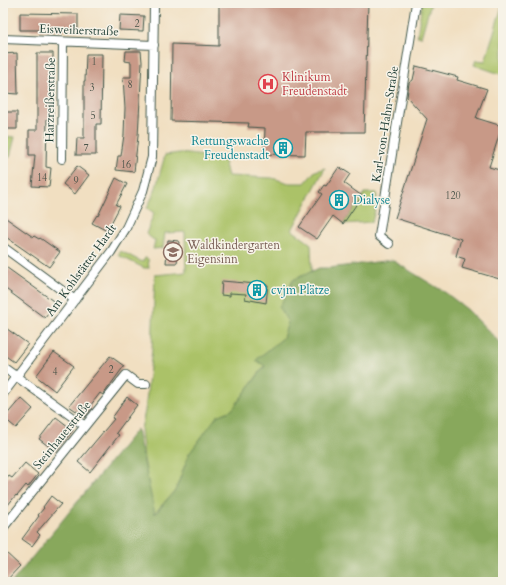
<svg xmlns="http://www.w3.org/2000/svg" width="506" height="585" font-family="Cardo,serif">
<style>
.green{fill:#abc267;stroke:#65804e}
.forest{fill:#88a85c;stroke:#547248}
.building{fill:#c89987}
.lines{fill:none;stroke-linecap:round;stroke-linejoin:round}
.minor-casing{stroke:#3e5549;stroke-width:10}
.minor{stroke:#fff;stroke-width:8}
.labels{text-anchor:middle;stroke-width:3;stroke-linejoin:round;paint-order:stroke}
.number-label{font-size:10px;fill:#495449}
.street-label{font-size:12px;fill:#1f3d34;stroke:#f7f3e8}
.health-label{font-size:12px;fill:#be3a42;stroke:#f7f3e8;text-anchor:start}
.culture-label{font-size:12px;fill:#0d838f;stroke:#f7f3e8;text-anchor:start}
.education-label{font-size:12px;fill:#785e54;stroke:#f7f3e8;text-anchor:start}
</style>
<rect width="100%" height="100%" fill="#f7f3e8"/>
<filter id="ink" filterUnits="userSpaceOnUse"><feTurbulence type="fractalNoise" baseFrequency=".025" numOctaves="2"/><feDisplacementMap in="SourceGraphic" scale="8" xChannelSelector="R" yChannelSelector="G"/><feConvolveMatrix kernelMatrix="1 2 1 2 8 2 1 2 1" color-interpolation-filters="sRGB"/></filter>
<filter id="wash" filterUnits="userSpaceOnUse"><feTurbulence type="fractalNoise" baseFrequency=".012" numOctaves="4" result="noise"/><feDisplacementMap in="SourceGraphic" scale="16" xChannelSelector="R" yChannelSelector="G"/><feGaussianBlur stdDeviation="0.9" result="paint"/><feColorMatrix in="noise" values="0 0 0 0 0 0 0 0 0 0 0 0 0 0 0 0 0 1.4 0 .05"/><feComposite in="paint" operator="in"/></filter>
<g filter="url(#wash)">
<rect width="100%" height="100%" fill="#f1dfc1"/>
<!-- green -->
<path class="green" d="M 422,3 L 431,3 L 421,37 L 417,36 Z
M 503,3 L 503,75 L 474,65 L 476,60 L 485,61 Z
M 3,136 L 15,137 L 10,157 L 3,159 Z
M 179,153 L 223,158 L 228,176 L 272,178 L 289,183 L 305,183 L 315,171 L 325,168 L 292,230 L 311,244 L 312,271 L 293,280 L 288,322 L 283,338 L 256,360 L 265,365 L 232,410 L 217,417 L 189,454 L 176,489 L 154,514 L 144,459 L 141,429 L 145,411 L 152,349 L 155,275 L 186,272 L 185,232 L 165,233 L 163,248 L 153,249 L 155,241 L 146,234 L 154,213 L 147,208 L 155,191 L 165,155 Z
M 365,193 L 377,193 L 376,207 L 372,222 L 343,224 Z
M 121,251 L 142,262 L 146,257 L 148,259 L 149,268 L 144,268 L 118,255 Z"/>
<!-- forest -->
<path class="forest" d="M 392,260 L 446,293 L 468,310 L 503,346 L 503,582 L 12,582 L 137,429 L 155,514 L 176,489 L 189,454 L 217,416 L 232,410 L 265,366 L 256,360 L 283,338 L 288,322 L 279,308 L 293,280 L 319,268 L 329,268 Z"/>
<g id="blocks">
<!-- building -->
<path class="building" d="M 219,3 L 368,3 L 364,132 L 306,132 L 305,155 L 264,154 L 265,128 L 248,127 L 249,123 L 171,121 L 172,44 L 219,46 Z
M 20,13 L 78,14 L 78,30 L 20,30 Z
M 120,15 L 144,16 L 143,31 L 119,30 Z
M 126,51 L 141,51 L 142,62 L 138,136 L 134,172 L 116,170 L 118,156 L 121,156 L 124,135 L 125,108 L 123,77 L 131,77 L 131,62 L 125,61 Z
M 17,53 L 18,94 L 3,93 L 3,54 Z
M 37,53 L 53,53 L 53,119 L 47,119 L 46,167 L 51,168 L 49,187 L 32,186 L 35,155 L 29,155 L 29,130 L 37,130 Z
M 86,54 L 102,54 L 101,124 L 96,124 L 96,155 L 76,155 L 77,138 L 84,138 L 84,81 L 85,81 Z
M 416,66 L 458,77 L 457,80 L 487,89 L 476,118 L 502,126 L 489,167 L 503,171 L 503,280 L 462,268 L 465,259 L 456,256 L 461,239 L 395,218 L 427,119 L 407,97 L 409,83 L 413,80 Z
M 3,112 L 17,112 L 17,129 L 3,129 Z
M 77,166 L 89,175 L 75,194 L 63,184 Z
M 339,167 L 350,174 L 344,183 L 362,196 L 343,224 L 333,216 L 317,239 L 299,227 L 322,194 L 319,192 L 324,185 L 326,186 Z
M 116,178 L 127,184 L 116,205 L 120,206 L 107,231 L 92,223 L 97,215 L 98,216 Z
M 3,216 L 33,237 L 34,236 L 39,239 L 40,238 L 60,252 L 49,267 L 3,235 Z
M 168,240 L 179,241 L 177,263 L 166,263 Z
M 3,265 L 56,303 L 45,318 L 3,287 Z
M 222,281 L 268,285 L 266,303 L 245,299 L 246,294 L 230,293 L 230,296 L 221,295 Z
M 3,326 L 28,344 L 14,362 L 3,354 Z
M 54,352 L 74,366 L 55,391 L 36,376 Z
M 110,356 L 124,366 L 103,395 L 100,393 L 90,406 L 92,408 L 85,417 L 69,406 Z
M 127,397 L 137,405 L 116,433 L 119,435 L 90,472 L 78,462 L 114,419 L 112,418 Z
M 21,398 L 33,409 L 16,428 L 4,418 Z
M 56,417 L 73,430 L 56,452 L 39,439 Z
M 25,463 L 38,474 L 28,487 L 26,485 L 17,496 L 16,495 L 3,511 L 3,483 L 9,476 L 12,478 Z
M 51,496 L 61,504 L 37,532 L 40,535 L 32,546 L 22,539 L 39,516 L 38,515 L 44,508 L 43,507 Z
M 3,550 L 20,566 L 5,582 L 3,582 Z"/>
</g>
</g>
<g filter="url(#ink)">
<use href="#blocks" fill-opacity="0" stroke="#3e5549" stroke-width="1"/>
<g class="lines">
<!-- minor casing -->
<g class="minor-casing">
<path id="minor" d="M 3,39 L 154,45
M 62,159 L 63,42
M 389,244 L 379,236 L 416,3
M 3,247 L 75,300
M 3,367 L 85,426
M 3,394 L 111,252 L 126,228 L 143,191 L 152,157 L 154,3
M 3,528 L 126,375 L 138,384 L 146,384"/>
</g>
<!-- minor -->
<use href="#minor" class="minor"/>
</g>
</g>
<!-- icons -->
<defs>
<g id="hospital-ring" transform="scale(1)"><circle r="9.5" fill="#f7f3e8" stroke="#e0444e" stroke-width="1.5"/><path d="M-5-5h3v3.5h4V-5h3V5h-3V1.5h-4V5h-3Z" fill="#e0444e"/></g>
<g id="building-ring" transform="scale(1)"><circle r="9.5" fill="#f7f3e8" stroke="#0f9aa8" stroke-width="1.5"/><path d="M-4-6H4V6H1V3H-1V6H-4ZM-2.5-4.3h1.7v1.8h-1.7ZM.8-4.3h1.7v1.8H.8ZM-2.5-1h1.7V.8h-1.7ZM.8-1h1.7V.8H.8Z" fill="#0f9aa8"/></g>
<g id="school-ring" transform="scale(1)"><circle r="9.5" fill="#f7f3e8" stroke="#8d6e63" stroke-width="1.5"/><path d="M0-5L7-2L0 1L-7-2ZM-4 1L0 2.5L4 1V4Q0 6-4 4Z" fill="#8d6e63"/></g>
</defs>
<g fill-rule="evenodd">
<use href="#hospital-ring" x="268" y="84"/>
<use href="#building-ring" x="283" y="148"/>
<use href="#building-ring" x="339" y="200"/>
<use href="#school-ring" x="173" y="252"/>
<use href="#building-ring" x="257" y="290"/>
</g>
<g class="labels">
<!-- number labels -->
<g class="number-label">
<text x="137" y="27">2</text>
<text x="94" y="65">1</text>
<text x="130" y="88">8</text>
<text x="92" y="91">3</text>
<text x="93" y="119">5</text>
<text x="86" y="151">7</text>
<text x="126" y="168">16</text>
<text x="42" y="181">14</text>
<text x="76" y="184">9</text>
<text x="453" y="199">120</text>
<text x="111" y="373">2</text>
<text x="55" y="375">4</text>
</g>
<!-- street labels -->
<g class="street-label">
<text transform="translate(79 30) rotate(2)" y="4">Eisweiherstraße</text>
<text transform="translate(50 100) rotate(-89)" y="4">Harzreißerstraße</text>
<text transform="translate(385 124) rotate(-81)" y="4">Karl-von-Hahn-Straße</text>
<text transform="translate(81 270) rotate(-54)" y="4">Am Kohlstätter Hardt</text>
<text transform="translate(62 435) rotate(-51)" y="4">Steinhauerstraße</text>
</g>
<!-- health labels -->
<g class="health-label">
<text x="282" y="81">Klinikum<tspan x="282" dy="14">Freudenstadt</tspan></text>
</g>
<!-- culture labels -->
<g class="culture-label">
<text x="269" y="145" text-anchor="end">Rettungswache<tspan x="269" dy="14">Freudenstadt</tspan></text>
<text x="353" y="204">Dialyse</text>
<text x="271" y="294">cvjm Plätze</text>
</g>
<!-- education labels -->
<g class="education-label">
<text x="187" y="249">Waldkindergarten<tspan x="187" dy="14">Eigensinn</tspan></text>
</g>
</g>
<!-- margin -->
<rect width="506" height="585" fill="none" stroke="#f7f3e8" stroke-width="16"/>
</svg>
